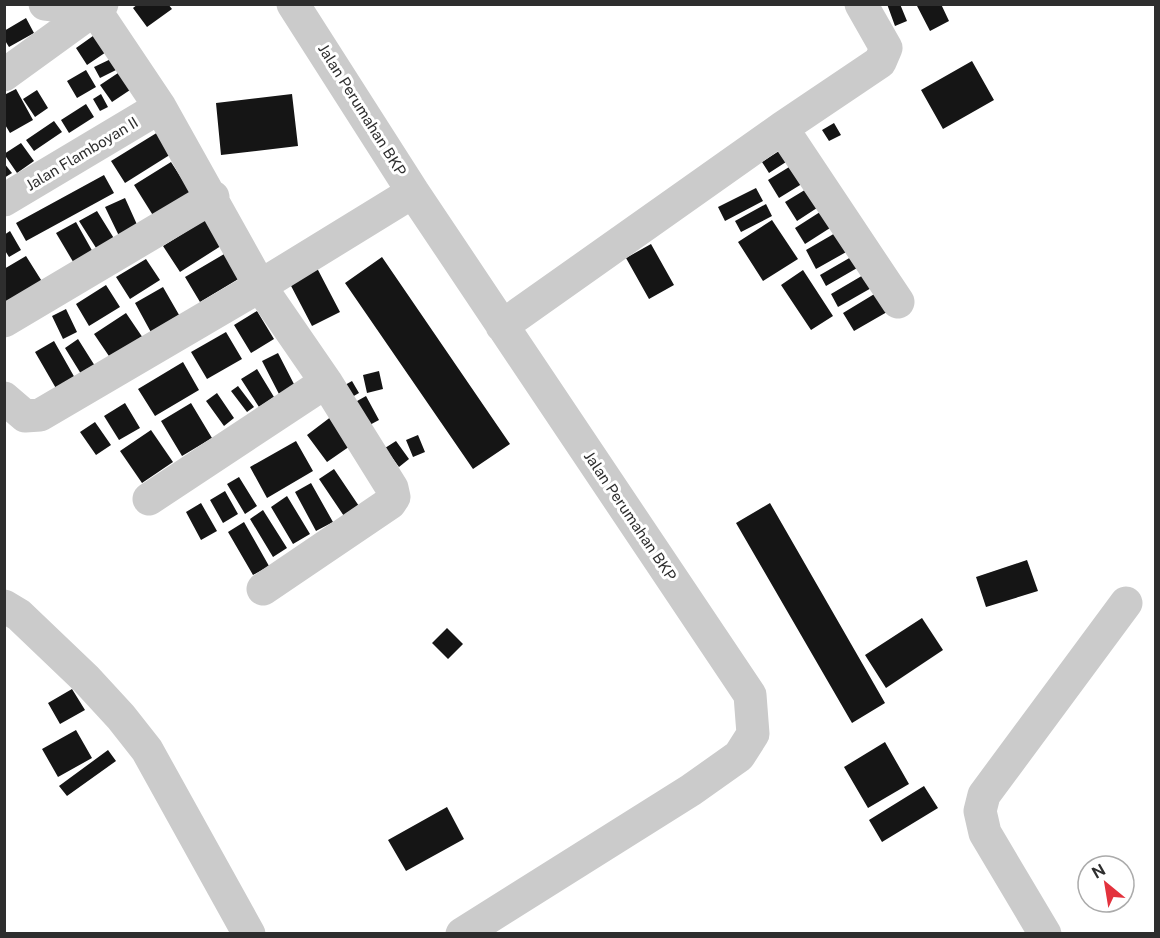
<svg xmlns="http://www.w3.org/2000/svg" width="1160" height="938" font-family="'Public Sans',sans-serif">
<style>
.building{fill:#151515}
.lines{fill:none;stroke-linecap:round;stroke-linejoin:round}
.minor{stroke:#cbcbcb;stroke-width:33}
.labels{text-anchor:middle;stroke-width:6;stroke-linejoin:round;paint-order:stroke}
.street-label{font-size:15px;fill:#2e2e2e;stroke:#fff}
</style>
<rect width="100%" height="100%" fill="#fff"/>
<!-- building -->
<path class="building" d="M 138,4 L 168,4 L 172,9 L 147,27 L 133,8 Z
M 887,4 L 900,4 L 907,21 L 895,26 Z
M 916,4 L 941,4 L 949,21 L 930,31 Z
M 26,18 L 34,33 L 9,47 L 4,39 L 4,31 Z
M 100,31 L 112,48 L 87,65 L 76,48 Z
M 115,57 L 120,68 L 100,78 L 94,67 Z
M 972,61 L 994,100 L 943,129 L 921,90 Z
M 86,70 L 96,87 L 77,98 L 67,81 Z
M 121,71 L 133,88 L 112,102 L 100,85 Z
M 16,89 L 33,120 L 10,133 L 4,123 L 4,95 Z
M 37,90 L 48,108 L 35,117 L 23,99 Z
M 101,94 L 108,107 L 100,111 L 93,99 Z
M 292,94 L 298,146 L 221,155 L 216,103 Z
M 86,104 L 94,117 L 69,133 L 61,120 Z
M 54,121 L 62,132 L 34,151 L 26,140 Z
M 834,123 L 841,135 L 829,141 L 822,130 Z
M 163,129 L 176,151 L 125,183 L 111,161 Z
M 21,143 L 34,161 L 17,173 L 4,154 Z
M 779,151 L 786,162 L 769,173 L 762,162 Z
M 171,162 L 191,193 L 154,217 L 134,185 Z
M 4,163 L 12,173 L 4,178 Z
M 794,164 L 805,182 L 779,198 L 768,180 Z
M 104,175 L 114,193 L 26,241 L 16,223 Z
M 756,188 L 763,201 L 725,221 L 718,207 Z
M 808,188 L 820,206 L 797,221 L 785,202 Z
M 125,198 L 139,229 L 120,238 L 105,207 Z
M 766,204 L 772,216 L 741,232 L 735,221 Z
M 97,211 L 115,240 L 98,251 L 79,221 Z
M 820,212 L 830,228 L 805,244 L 795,228 Z
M 208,218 L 224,244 L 180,272 L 163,246 Z
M 772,220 L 798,259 L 763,281 L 738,242 Z
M 76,222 L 94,254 L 75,265 L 56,233 Z
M 10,231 L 21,250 L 9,257 L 4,249 L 4,235 Z
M 837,232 L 848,251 L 816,269 L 806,250 Z
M 651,244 L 674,285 L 649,299 L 626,258 Z
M 231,250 L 245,275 L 200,302 L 185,277 Z
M 858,253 L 864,264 L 826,286 L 820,275 Z
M 26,256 L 43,283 L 4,305 L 4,269 Z
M 382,257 L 510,444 L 473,469 L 345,283 Z
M 146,259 L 160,280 L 130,299 L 116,277 Z
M 317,268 L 340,312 L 312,326 L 289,282 Z
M 803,270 L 833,316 L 811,330 L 781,285 Z
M 865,274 L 873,287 L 838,307 L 831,294 Z
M 106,285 L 120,307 L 89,326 L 76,304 Z
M 163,287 L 182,320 L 153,336 L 135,303 Z
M 876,293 L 887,312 L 854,331 L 843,313 Z
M 66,309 L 77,332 L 63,339 L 52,316 Z
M 257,311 L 274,339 L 251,353 L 234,325 Z
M 126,313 L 145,341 L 113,362 L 94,334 Z
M 226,332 L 242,359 L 207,379 L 191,352 Z
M 78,339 L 100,374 L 86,382 L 65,348 Z
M 54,341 L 80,387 L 61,397 L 35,352 Z
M 278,353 L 295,386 L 279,394 L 262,361 Z
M 183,362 L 199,390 L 155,416 L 138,389 Z
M 257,369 L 274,397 L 259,407 L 241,379 Z
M 379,371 L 383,389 L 367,393 L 363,375 Z
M 352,381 L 359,393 L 345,401 L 338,389 Z
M 238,386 L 254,407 L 247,412 L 231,391 Z
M 217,393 L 234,418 L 224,426 L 206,401 Z
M 366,396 L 379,420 L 362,429 L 350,405 Z
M 125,403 L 140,428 L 119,440 L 104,416 Z
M 191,403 L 212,438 L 182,456 L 161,421 Z
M 332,416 L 353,444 L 327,462 L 307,435 Z
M 95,422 L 111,445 L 96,455 L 80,432 Z
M 151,430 L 173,462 L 142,483 L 120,451 Z
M 418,435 L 425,452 L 413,457 L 406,440 Z
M 296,441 L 313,471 L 267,498 L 250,467 Z
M 396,441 L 409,459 L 399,467 L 385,448 Z
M 334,469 L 363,512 L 348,522 L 319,479 Z
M 239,477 L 257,506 L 245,514 L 227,484 Z
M 311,483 L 333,522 L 316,531 L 295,492 Z
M 225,491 L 238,514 L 223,523 L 210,500 Z
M 287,496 L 310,534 L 293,544 L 271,507 Z
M 201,503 L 217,531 L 201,540 L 186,512 Z
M 770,503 L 885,703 L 852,723 L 736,523 Z
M 263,510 L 287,548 L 273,557 L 250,519 Z
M 244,522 L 269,566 L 253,575 L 228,532 Z
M 1027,560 L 1038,591 L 986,607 L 976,577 Z
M 922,618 L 943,650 L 886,688 L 865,655 Z
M 447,628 L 463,644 L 448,659 L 432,643 Z
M 72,689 L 85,710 L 60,724 L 48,703 Z
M 76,730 L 92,758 L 58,777 L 42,749 Z
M 885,742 L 909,784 L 868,808 L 844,767 Z
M 108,750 L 116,761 L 67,796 L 59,786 Z
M 924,786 L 938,808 L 882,842 L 869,820 Z
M 447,807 L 464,839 L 406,871 L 388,840 Z"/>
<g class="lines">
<!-- minor -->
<path class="minor" d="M 45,4 L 95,10
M 293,4 L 413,192 L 750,695 L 753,734 L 739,756 L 691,790 L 462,934
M 95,10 L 160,107 L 260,286 L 326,382 L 392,488 L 394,497 L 390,503 L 263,589
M 4,75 L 102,4
M 782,128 L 898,302
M 4,200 L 160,107
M 4,321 L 213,197
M 502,326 L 782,128 L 880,62 L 886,48 L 861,4
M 4,398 L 25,416 L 40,415 L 260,286 L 413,192
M 149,499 L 326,382
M 4,606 L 19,615 L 86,679 L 121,717 L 147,750 L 249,934
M 1045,934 L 985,833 L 980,811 L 984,795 L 1126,603"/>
</g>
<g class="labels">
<!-- street labels -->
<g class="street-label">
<text transform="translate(362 110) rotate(58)" y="5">Jalan Perumahan BKP</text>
<text transform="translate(82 154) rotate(-31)" y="5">Jalan Flamboyan II</text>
<text transform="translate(630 516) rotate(56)" y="5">Jalan Perumahan BKP</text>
</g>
</g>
<!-- border -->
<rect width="1160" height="938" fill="none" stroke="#2e2e2e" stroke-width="12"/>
<!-- north arrow -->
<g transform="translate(1106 884) rotate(330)"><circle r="28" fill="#ffffff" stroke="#ababab" stroke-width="1.5"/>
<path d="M0-4.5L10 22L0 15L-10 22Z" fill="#e3323d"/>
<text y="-9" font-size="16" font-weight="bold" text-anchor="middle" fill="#2e2e2e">N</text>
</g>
</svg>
